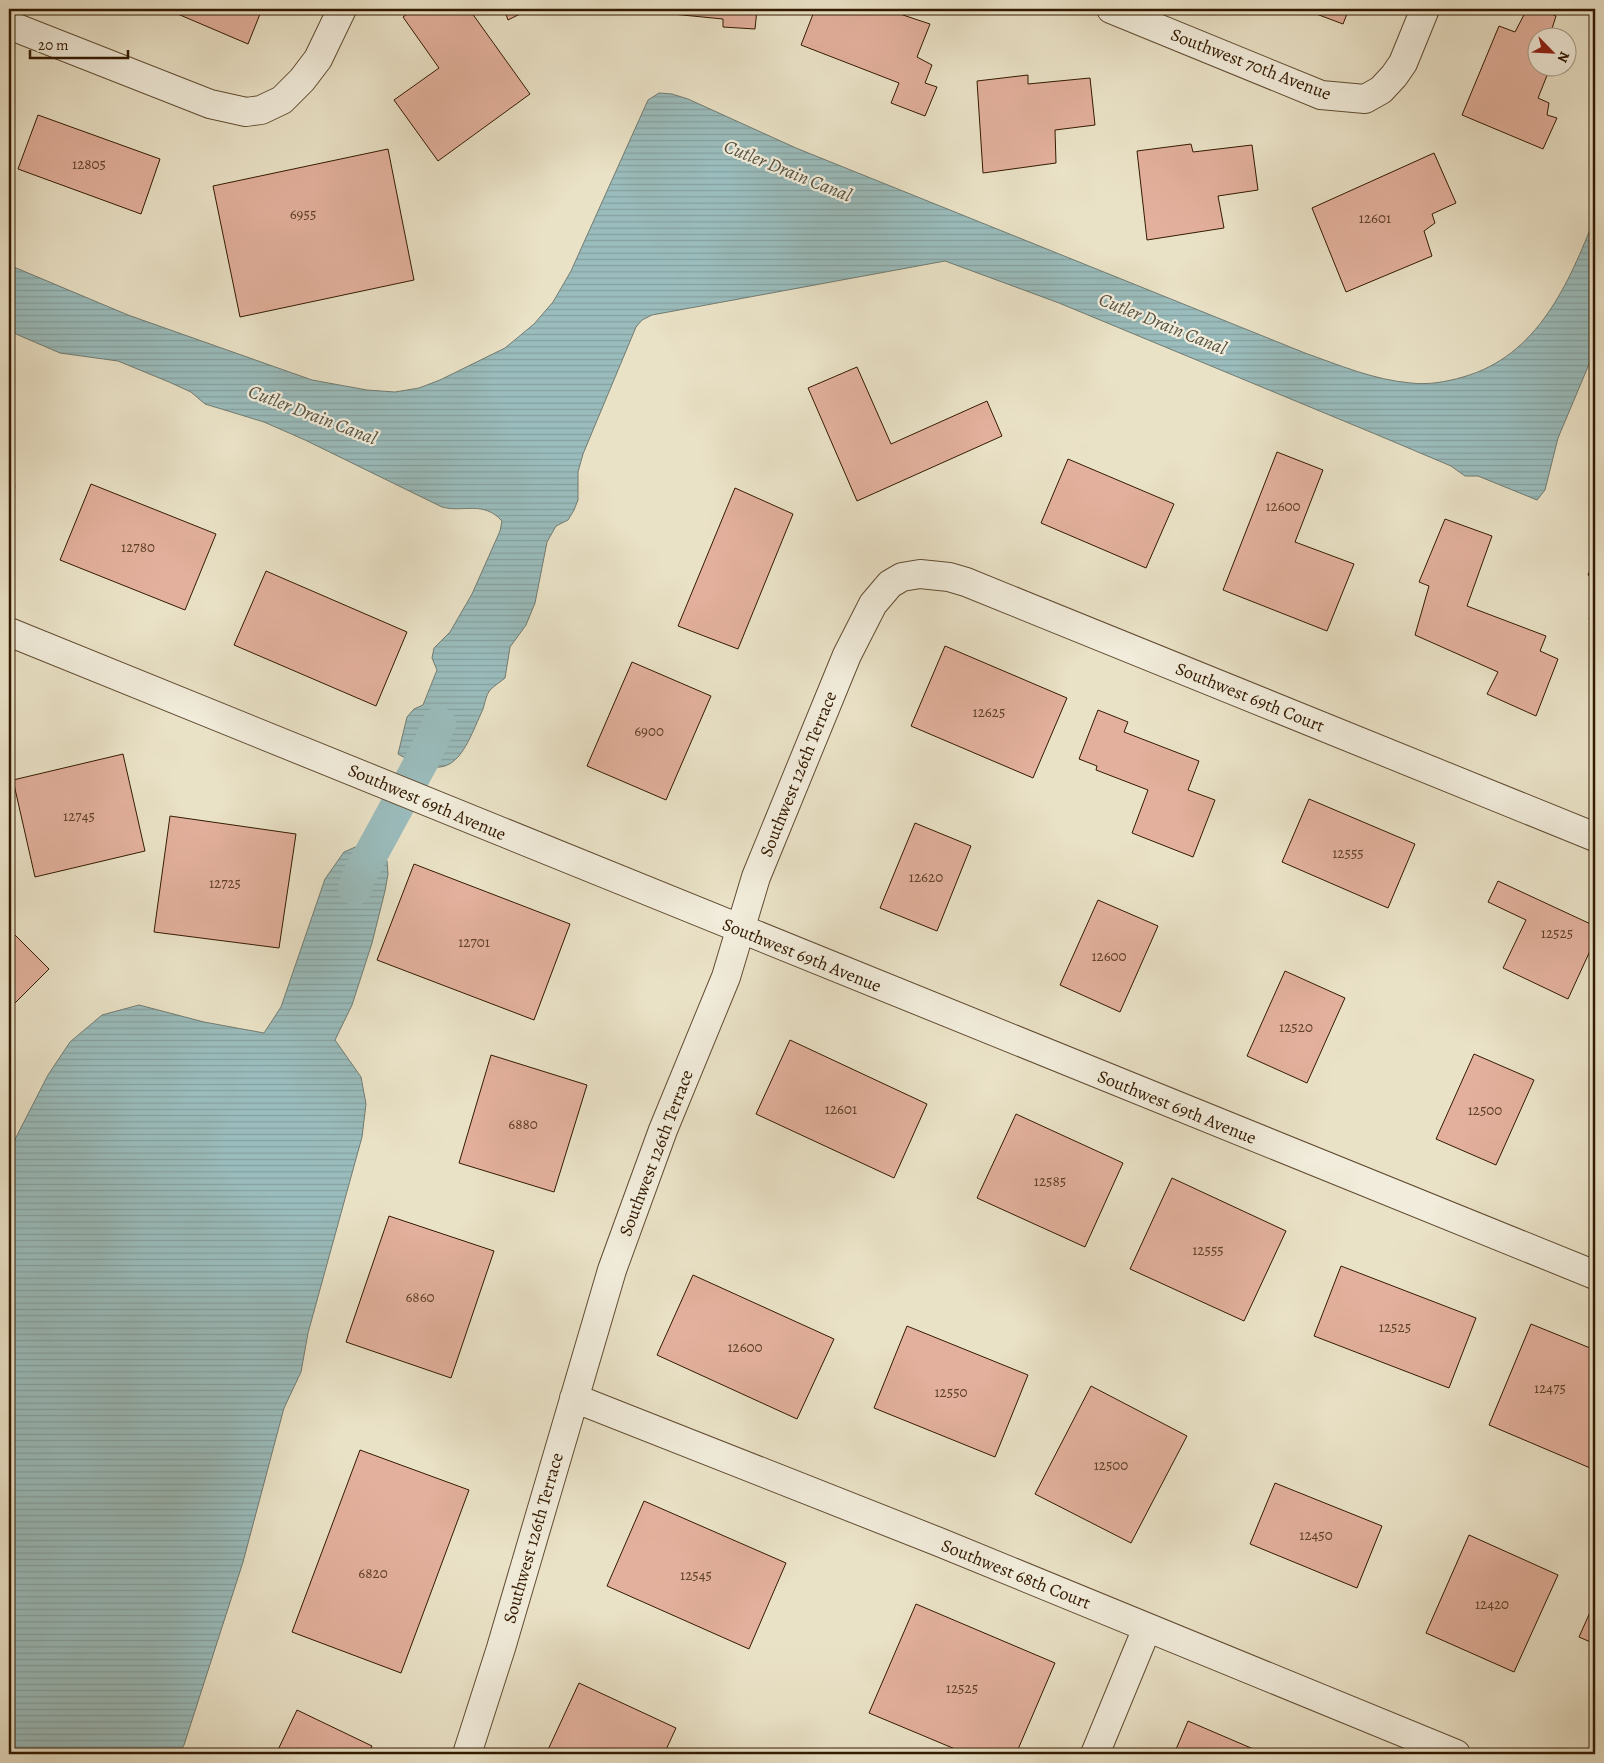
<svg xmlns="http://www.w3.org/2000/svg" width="1604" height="1763" font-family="Alegreya,serif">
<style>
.water{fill:url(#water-rules);stroke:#717b71}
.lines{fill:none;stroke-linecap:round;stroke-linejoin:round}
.canal{stroke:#9abcbc;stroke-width:34}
.building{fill:#e2b09c;stroke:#331a00}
.street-casing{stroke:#614c32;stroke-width:30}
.street{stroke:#f1ecdb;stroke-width:28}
.labels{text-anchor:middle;stroke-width:4.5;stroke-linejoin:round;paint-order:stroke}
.number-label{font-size:15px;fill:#5f4027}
.street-label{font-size:18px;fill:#331a00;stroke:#f1ecdb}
.water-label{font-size:19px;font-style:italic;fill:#575342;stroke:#f1ecdb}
</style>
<defs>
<pattern id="water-rules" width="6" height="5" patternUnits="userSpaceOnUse" patternTransform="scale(1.25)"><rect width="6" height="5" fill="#9abcbc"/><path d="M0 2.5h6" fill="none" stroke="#85a1a0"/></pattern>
</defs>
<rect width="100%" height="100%" fill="#eae2c7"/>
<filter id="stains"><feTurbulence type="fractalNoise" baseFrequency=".004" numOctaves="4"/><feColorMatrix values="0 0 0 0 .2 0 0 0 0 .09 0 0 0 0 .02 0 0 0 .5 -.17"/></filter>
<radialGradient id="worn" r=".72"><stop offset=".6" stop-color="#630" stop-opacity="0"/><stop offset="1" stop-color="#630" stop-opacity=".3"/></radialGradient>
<!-- water -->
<path class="water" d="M 659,93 L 672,94 L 688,99 L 796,148 L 1305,353 C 1339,365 1374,380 1411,383 C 1428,385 1446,382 1463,377 C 1538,356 1569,283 1595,217 L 1595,350 L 1558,438 L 1545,490 L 1537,500 L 1478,476 L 1465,476 L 1451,466 L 1380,436 L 1059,303 L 945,261 L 652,315 L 642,320 L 636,327 L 583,454 L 578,472 L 578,500 L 574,510 L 568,520 L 556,526 L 547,542 L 535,603 L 526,625 L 510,647 L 505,678 C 500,682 494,686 490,690 C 486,695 485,703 483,709 C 462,756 454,786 398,754 L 407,717 L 414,709 L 423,705 L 437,670 L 432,658 L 434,648 L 450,632 L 472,594 L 500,531 L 502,521 C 483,500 463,513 442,507 L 305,440 L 264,422 L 205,404 L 191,392 L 169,382 L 118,361 L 60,353 L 9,331 L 9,265 L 128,315 L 312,380 L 367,390 L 395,392 L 419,388 L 440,380 L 505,348 L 534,324 L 553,302 L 571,271 L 648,100 Z
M 360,845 L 379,848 L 387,861 L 388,874 L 385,891 L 372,943 L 352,1005 L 335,1040 L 361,1077 L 366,1104 L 362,1137 L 308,1333 L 301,1372 L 284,1408 L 243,1562 L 184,1745 L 179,1754 L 9,1754 L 9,1151 L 48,1075 L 70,1042 L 102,1015 L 139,1005 L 204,1022 L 264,1033 L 281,1007 L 325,879 L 344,852 Z"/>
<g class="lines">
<!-- canal -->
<path class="canal" d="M 355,888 L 359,876 L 425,755 L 439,724"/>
</g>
<!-- building -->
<path class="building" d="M 166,9 L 262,9 L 248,44 Z
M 414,9 L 469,9 L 530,94 L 438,161 L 394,100 L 439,68 L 403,17 Z
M 504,9 L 530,9 L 508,20 Z
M 652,9 L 757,9 L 755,29 L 723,27 L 723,19 L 652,12 Z
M 815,9 L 895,9 L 894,12 L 930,24 L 917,57 L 932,65 L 925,83 L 937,87 L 925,116 L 891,103 L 899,83 L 801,45 Z
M 1303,9 L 1349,9 L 1343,24 Z
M 1527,9 L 1540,9 L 1556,16 L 1549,38 L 1536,38 L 1536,68 L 1550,68 L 1538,98 L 1549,103 L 1547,115 L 1557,118 L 1543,149 L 1462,115 L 1499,26 L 1515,32 Z
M 1028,75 L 1028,84 L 1090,78 L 1095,125 L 1055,130 L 1056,163 L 983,173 L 977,81 Z
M 38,115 L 160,159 L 141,214 L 18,169 Z
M 1191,144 L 1193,152 L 1252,145 L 1258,190 L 1218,196 L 1224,228 L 1147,240 L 1137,151 Z
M 388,149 L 414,280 L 240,317 L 213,186 Z
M 1434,153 L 1456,203 L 1432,214 L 1435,223 L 1424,231 L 1432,256 L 1346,292 L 1312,208 Z
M 857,367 L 891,444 L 987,401 L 1002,436 L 857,501 L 808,388 Z
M 1277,452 L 1323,470 L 1295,542 L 1354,564 L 1327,631 L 1223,590 Z
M 1068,459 L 1174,504 L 1146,568 L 1041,523 Z
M 9,484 L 15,486 L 9,503 Z
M 91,484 L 216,534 L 185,610 L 60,560 Z
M 735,488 L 793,514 L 738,649 L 678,626 Z
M 1445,519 L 1492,536 L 1467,606 L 1546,636 L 1540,651 L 1558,659 L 1536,716 L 1487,694 L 1498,672 L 1415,635 L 1429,586 L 1419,582 Z
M 1595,559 L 1595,578 L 1588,575 Z
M 266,571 L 407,632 L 376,706 L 234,645 Z
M 1595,601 L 1595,622 L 1589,619 Z
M 945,646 L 1067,698 L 1033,778 L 911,726 Z
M 632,662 L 711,696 L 666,800 L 587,766 Z
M 1098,710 L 1128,722 L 1124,732 L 1199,761 L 1188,790 L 1215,800 L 1193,857 L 1132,833 L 1148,790 L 1096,770 L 1097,766 L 1079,759 Z
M 123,754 L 145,851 L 35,877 L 13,780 Z
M 1309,799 L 1415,844 L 1388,908 L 1282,862 Z
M 170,816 L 296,834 L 279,948 L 154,932 Z
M 915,823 L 971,846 L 937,931 L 880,908 Z
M 414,864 L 570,924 L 534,1020 L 377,960 Z
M 1498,881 L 1595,926 L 1595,940 L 1568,999 L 1503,968 L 1526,920 L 1488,902 Z
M 1098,900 L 1158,926 L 1120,1012 L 1060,985 Z
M 9,929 L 49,969 L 9,1009 Z
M 1285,971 L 1345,998 L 1307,1083 L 1247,1056 Z
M 790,1040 L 927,1104 L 894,1178 L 756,1114 Z
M 1474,1054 L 1534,1080 L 1496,1165 L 1436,1139 Z
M 491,1055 L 587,1085 L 554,1192 L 459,1163 Z
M 1016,1114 L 1123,1163 L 1085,1247 L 977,1198 Z
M 1172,1178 L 1286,1231 L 1244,1321 L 1130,1269 Z
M 389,1216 L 494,1251 L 451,1378 L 346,1342 Z
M 1341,1266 L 1476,1318 L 1449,1388 L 1314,1336 Z
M 693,1275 L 834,1339 L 797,1419 L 657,1355 Z
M 1531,1324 L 1595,1350 L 1595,1470 L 1489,1425 Z
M 907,1326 L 1028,1375 L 995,1457 L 874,1408 Z
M 1091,1386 L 1187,1436 L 1131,1543 L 1035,1494 Z
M 360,1450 L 469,1490 L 401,1673 L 292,1632 Z
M 1275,1483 L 1382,1526 L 1357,1588 L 1250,1544 Z
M 644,1501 L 786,1563 L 749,1649 L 607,1586 Z
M 1469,1535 L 1558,1575 L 1514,1672 L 1426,1633 Z
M 1595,1601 L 1595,1644 L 1579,1637 Z
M 916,1604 L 1055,1663 L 1016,1754 L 967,1754 L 869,1713 Z
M 579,1683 L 676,1728 L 664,1754 L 546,1754 Z
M 297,1710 L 372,1746 L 368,1754 L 276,1754 Z
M 1188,1721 L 1265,1754 L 1174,1754 Z"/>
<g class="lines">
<!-- street casing -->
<g class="street-casing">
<path id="street" d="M 1111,9 L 1321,95 L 1365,99 L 1381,90 L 1394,76 L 1403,63 L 1425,9
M 9,25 L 210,104 L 246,112 L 261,110 L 282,100 L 302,80 L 318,59 L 342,9
M 9,632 L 1595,1275
M 574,1398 L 939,1542 L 1456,1754
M 467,1754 L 501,1648 L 612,1270 L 663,1130 L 726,977 L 756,877 L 847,655 L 873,604 L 890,584 L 902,577 L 920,574 L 949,577 L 966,582 L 1595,837
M 1095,1754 L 1147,1628"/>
</g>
<!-- street -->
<use href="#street" class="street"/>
</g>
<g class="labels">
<!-- number labels -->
<g class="number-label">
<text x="89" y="169">12805</text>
<text x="303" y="219">6955</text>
<text x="1375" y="223">12601</text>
<text x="1283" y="511">12600</text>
<text x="138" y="552">12780</text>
<text x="989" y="717">12625</text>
<text x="649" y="736">6900</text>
<text x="79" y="821">12745</text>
<text x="1348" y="858">12555</text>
<text x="926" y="882">12620</text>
<text x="225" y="888">12725</text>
<text x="1557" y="938">12525</text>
<text x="474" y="947">12701</text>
<text x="1109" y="961">12600</text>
<text x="1296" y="1032">12520</text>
<text x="841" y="1114">12601</text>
<text x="1485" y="1115">12500</text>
<text x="523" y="1129">6880</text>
<text x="1050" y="1186">12585</text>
<text x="1208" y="1255">12555</text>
<text x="420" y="1302">6860</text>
<text x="1395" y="1332">12525</text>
<text x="745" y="1352">12600</text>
<text x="1550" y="1393">12475</text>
<text x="951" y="1397">12550</text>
<text x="1111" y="1470">12500</text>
<text x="1316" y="1540">12450</text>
<text x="373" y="1578">6820</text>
<text x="696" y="1580">12545</text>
<text x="1492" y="1609">12420</text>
<text x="962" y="1693">12525</text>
</g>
<!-- street labels -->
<g class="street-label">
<text transform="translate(1251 64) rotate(21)" y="6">Southwest 70th Avenue</text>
<text transform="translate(1250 697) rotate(22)" y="6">Southwest 69th Court</text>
<text transform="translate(798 774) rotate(-68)" y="6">Southwest 126th Terrace</text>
<text transform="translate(427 802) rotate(23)" y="6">Southwest 69th Avenue</text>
<text transform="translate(802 955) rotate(22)" y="6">Southwest 69th Avenue</text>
<text transform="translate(1177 1107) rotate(22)" y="6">Southwest 69th Avenue</text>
<text transform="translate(656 1153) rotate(-69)" y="6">Southwest 126th Terrace</text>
<text transform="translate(533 1538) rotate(-74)" y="6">Southwest 126th Terrace</text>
<text transform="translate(1016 1574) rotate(22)" y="6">Southwest 68th Court</text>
</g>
<!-- water labels -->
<g class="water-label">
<text transform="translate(788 170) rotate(22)" y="7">Cutler Drain Canal</text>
<text transform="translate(1163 323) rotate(22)" y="7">Cutler Drain Canal</text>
<text transform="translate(313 414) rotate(21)" y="7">Cutler Drain Canal</text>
</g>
</g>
<!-- margin -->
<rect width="1604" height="1763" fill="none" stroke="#eae2c7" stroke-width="30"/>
<rect x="10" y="10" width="1584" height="1743" fill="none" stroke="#331a00" stroke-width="2.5"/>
<rect x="15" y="15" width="1574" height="1733" fill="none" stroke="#331a00"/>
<!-- north arrow -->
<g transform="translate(1552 52) rotate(114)"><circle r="24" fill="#f1ecdb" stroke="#a59883"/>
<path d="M0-4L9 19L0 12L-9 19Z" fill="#8f2418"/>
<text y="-8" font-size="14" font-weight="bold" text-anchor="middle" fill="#331a00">N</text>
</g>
<!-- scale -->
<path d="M30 50v8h98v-8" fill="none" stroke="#331a00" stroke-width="2.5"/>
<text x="38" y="50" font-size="15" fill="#331a00" stroke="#f1ecdb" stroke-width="4" paint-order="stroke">20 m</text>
<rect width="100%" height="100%" filter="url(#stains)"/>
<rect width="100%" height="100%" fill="url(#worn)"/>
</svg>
